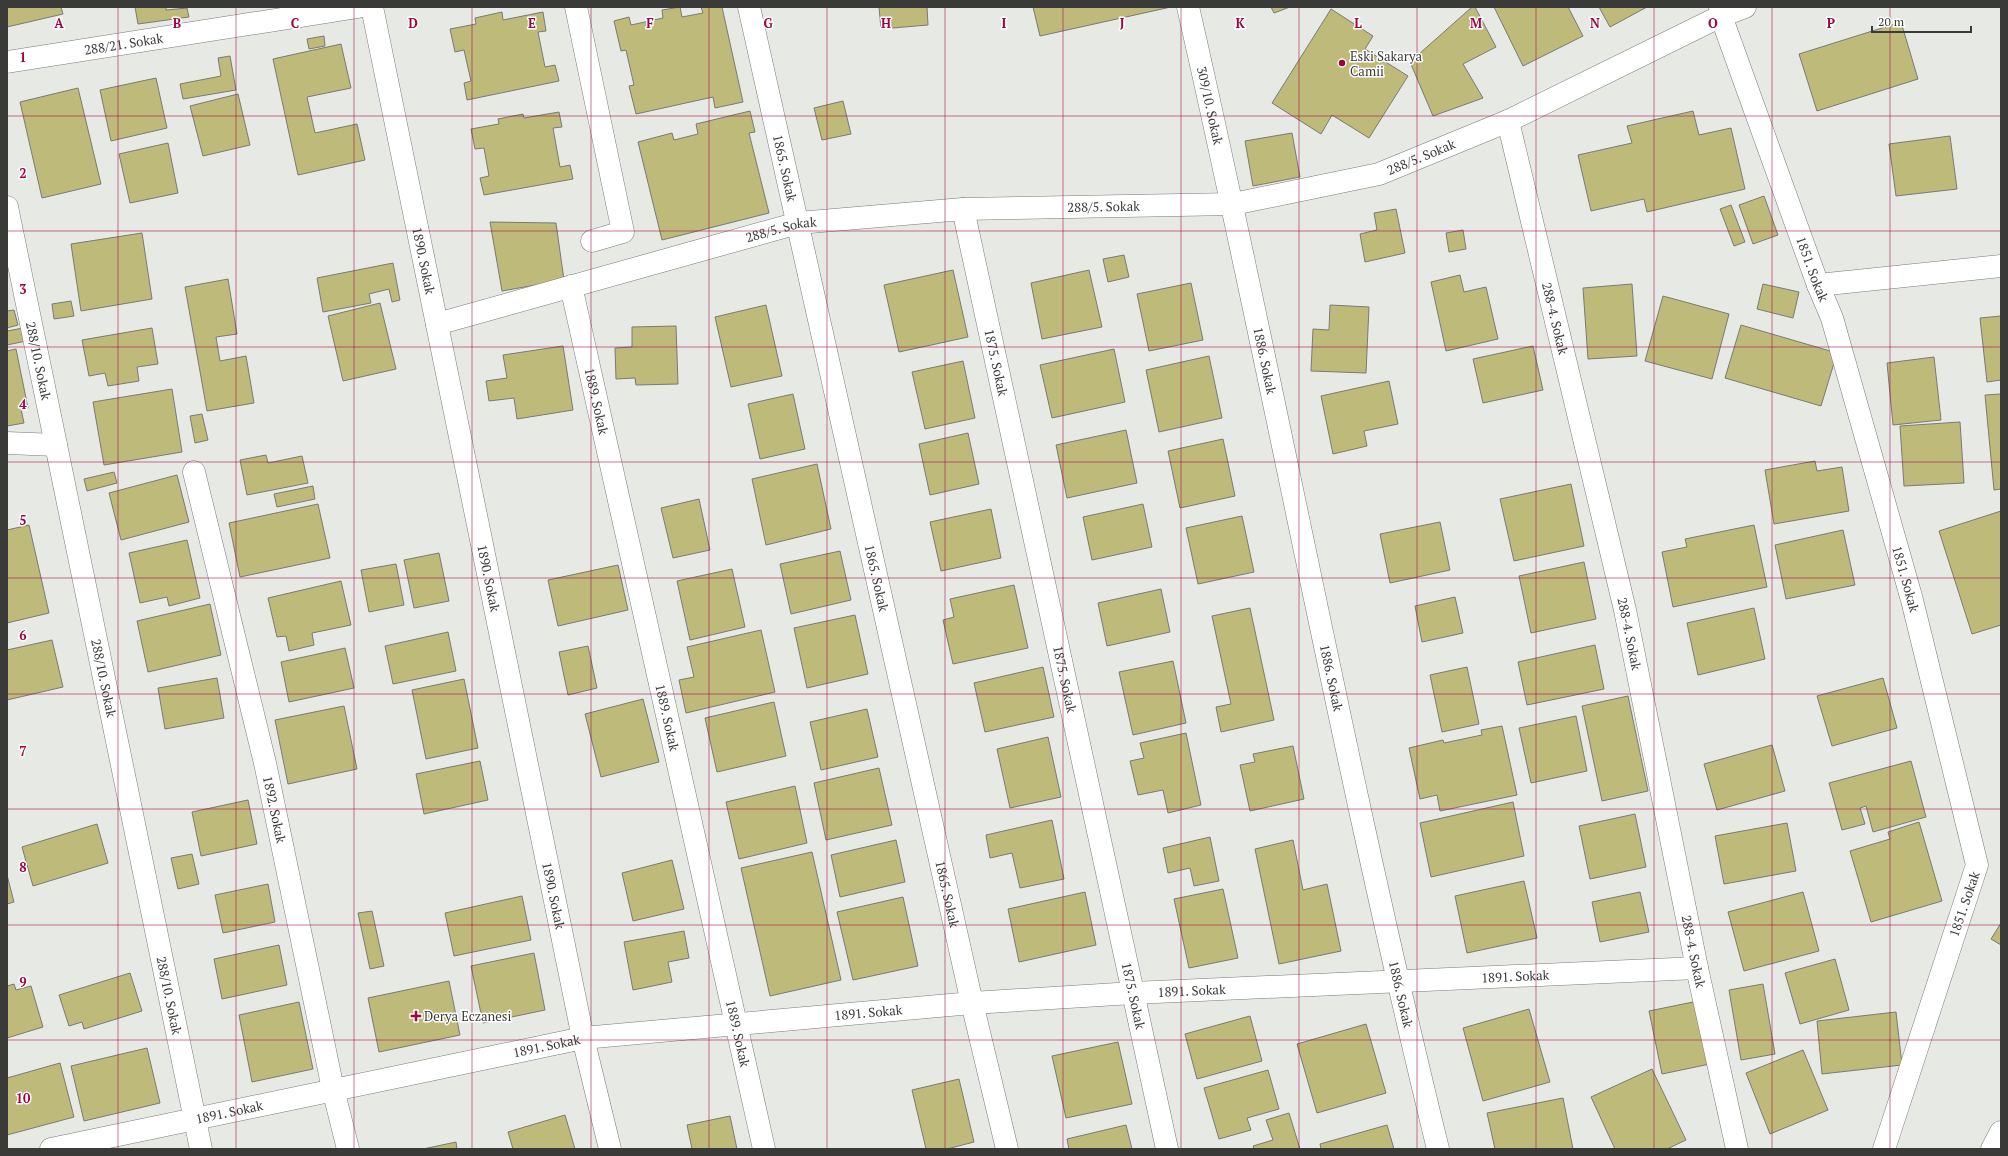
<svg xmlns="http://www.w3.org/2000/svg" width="2008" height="1156" font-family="'PT Serif',serif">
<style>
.building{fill:#bdba7a;stroke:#7a7a75}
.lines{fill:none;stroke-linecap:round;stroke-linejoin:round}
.minor-casing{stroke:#7a7c78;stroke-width:23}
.minor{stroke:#fff;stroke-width:22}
.grid{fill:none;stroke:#a10340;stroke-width:1;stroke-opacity:0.55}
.poi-dot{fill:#a10340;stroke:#fff;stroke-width:1.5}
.labels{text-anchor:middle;stroke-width:3;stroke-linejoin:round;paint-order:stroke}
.street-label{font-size:13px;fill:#3a3b39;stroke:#fff}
.poi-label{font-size:13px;fill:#3a3b39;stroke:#fff;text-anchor:start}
.grid-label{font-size:13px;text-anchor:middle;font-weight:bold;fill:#a10340;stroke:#fff;stroke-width:3;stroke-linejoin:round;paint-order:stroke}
</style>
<rect width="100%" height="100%" fill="#e7e9e4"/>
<!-- building -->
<path class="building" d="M 7,7 L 61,7 L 63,14 L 7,27 Z
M 135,7 L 166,7 L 166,10 L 187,8 L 189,17 L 138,24 Z
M 680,7 L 682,17 L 703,13 L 701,7 L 722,7 L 743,102 L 715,108 L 713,97 L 636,114 L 629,86 L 634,85 L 626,50 L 621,51 L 614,21 L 629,17 L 631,25 L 663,18 L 662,10 Z
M 879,7 L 927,7 L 928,25 L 881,29 Z
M 1033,7 L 1171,7 L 1040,36 Z
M 1271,7 L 1290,7 L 1274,13 Z
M 1472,7 L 1475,7 L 1496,47 L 1463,64 L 1483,98 L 1433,116 L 1410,62 Z
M 1494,7 L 1568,7 L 1583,36 L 1523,66 Z
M 1599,7 L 1647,7 L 1610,27 Z
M 1331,9 L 1373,36 L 1365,49 L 1408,76 L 1369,138 L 1332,115 L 1321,134 L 1272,103 Z
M 502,12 L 503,20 L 543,12 L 546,31 L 538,32 L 545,67 L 555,65 L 559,81 L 467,100 L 464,83 L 471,81 L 464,50 L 455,52 L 450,29 L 476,24 L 475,18 Z
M 1901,22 L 1918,79 L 1817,111 L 1799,54 Z
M 324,36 L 325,46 L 309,49 L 307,39 Z
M 341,44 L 351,88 L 307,97 L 315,133 L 357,124 L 365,160 L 298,175 L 273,59 Z
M 230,56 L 236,90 L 183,99 L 180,84 L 221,76 L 218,58 Z
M 156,78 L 167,128 L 111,141 L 100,90 Z
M 78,88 L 101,184 L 42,198 L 20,102 Z
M 238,94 L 250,145 L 203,156 L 190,106 Z
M 843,101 L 851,134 L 822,140 L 814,108 Z
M 750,111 L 755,132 L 749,133 L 769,213 L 662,240 L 638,142 L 672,133 L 674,140 L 698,134 L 696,124 Z
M 1693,111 L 1699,135 L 1731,128 L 1745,189 L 1647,212 L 1644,199 L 1591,211 L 1578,155 L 1632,143 L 1627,126 Z
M 559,112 L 562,127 L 553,128 L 560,167 L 570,165 L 573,179 L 484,195 L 480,178 L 489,176 L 484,148 L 475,149 L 471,129 L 499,124 L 498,119 L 523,114 L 524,118 Z
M 1292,133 L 1300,177 L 1253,186 L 1245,141 Z
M 1950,136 L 1957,189 L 1896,196 L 1889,144 Z
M 168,143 L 178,193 L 130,203 L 119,154 Z
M 1764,196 L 1778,235 L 1753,244 L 1739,205 Z
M 1731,205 L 1745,242 L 1734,246 L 1720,209 Z
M 1396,209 L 1405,253 L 1365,262 L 1360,234 L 1377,230 L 1374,213 Z
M 490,222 L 556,223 L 564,280 L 502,291 Z
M 1463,230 L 1466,249 L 1449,252 L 1446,233 Z
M 142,233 L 152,299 L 81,311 L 71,244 Z
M 1124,255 L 1129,277 L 1108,282 L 1103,259 Z
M 393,263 L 400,300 L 392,302 L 389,289 L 369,294 L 371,303 L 323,312 L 317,278 Z
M 953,270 L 968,337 L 899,352 L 884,285 Z
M 1089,270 L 1102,327 L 1042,339 L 1031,283 Z
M 1460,275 L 1464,292 L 1486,287 L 1498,339 L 1446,351 L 1431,282 Z
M 228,279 L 237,334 L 216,337 L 220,361 L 246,356 L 254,403 L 207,411 L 185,287 Z
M 1191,283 L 1203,340 L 1149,351 L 1137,294 Z
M 1632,284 L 1637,356 L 1588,359 L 1583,288 Z
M 1763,284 L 1799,292 L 1793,318 L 1757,309 Z
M 1663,296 L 1729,314 L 1712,379 L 1645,361 Z
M 71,301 L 74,316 L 54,319 L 52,304 Z
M 380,303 L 396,369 L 343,381 L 328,316 Z
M 766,305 L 782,376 L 731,387 L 715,317 Z
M 1330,305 L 1369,307 L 1366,373 L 1311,371 L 1313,329 L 1329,330 Z
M 14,310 L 18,325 L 7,328 L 7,311 Z
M 2001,316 L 2001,380 L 1987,382 L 1980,318 Z
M 1741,325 L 1837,353 L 1821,406 L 1725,378 Z
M 676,326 L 678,384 L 636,385 L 635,378 L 616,379 L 615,348 L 632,347 L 632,327 Z
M 23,328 L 26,341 L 7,345 L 7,331 Z
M 152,328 L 158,364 L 137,367 L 139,381 L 108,386 L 105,373 L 89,376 L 82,340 Z
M 563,346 L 573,410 L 517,419 L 514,398 L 489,401 L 486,381 L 507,378 L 503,355 Z
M 1533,346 L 1543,390 L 1483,403 L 1473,359 Z
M 16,349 L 28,408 L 21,409 L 24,423 L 7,426 L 7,351 Z
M 1114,349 L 1125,402 L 1052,418 L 1040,365 Z
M 1209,356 L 1222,418 L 1159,432 L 1146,370 Z
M 1934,357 L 1941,420 L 1893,425 L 1887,363 Z
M 963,361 L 975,418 L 925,429 L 912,372 Z
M 1389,381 L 1398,424 L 1364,431 L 1367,446 L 1333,454 L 1321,396 Z
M 172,389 L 182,452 L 104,465 L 93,402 Z
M 793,394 L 805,449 L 760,459 L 748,404 Z
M 2001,394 L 2001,489 L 1994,490 L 1985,395 Z
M 202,414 L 208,440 L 195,443 L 190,416 Z
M 1960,422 L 1964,483 L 1904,486 L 1900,426 Z
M 1126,430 L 1137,483 L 1067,498 L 1056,445 Z
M 968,433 L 979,484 L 930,495 L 919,444 Z
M 1223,439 L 1235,496 L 1180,508 L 1168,451 Z
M 266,455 L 268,463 L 302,456 L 308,483 L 247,495 L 240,460 Z
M 1815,461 L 1817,471 L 1842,467 L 1849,511 L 1774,524 L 1765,470 Z
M 817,464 L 831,529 L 766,545 L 752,479 Z
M 114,472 L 117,483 L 87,491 L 84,479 Z
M 177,475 L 189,522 L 121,540 L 109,493 Z
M 1571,484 L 1584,546 L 1514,561 L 1500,499 Z
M 313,486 L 315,499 L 277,507 L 274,494 Z
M 699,499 L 710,550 L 673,558 L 661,508 Z
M 318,504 L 330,558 L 240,577 L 229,523 Z
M 1143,504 L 1152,547 L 1092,560 L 1083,517 Z
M 991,509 L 1001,558 L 941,571 L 930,522 Z
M 2001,511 L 2001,625 L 1972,634 L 1939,531 Z
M 1242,516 L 1254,572 L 1198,584 L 1186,528 Z
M 1440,522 L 1450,570 L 1390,583 L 1380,534 Z
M 29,525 L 49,613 L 7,623 L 7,530 Z
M 1754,525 L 1767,587 L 1673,607 L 1662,552 L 1687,547 L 1685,539 Z
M 1843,530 L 1855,585 L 1786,599 L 1775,545 Z
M 187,540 L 200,598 L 169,606 L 167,597 L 140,603 L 129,553 Z
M 840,551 L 851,600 L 791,614 L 780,564 Z
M 439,553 L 449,601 L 414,608 L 404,560 Z
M 1584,562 L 1596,619 L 1531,633 L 1519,576 Z
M 396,564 L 404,605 L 369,612 L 361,570 Z
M 618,565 L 628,610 L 558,626 L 548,580 Z
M 732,569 L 745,627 L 690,640 L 677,581 Z
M 341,581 L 351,625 L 312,633 L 314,645 L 289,651 L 286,636 L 277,637 L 268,598 Z
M 1014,585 L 1028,648 L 953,664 L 943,620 L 954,617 L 950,599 Z
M 1161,589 L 1170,632 L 1107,646 L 1098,603 Z
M 1455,597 L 1463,633 L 1422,642 L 1415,606 Z
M 210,604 L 221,655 L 148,672 L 137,621 Z
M 1250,608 L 1274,720 L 1221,732 L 1216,707 L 1231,704 L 1212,616 Z
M 1754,608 L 1765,659 L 1698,675 L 1687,623 Z
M 855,615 L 868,674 L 807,688 L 794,628 Z
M 761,630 L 775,692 L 686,713 L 679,680 L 694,677 L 687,647 Z
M 448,632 L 456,671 L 393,684 L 385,646 Z
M 52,640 L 63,687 L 7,700 L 7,650 Z
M 1595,645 L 1604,689 L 1527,705 L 1518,662 Z
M 588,646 L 597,688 L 568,695 L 559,652 Z
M 345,648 L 354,688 L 289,702 L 281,662 Z
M 1173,661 L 1186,723 L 1133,735 L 1119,672 Z
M 1043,667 L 1054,717 L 985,732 L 974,683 Z
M 1467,667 L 1479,724 L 1442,732 L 1430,675 Z
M 217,678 L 224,718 L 165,729 L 158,688 Z
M 1883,678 L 1897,728 L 1832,746 L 1817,696 Z
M 464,679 L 478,748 L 426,759 L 412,690 Z
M 1628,696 L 1648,791 L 1602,801 L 1582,706 Z
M 643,699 L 659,762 L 601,777 L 585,714 Z
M 774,702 L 786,756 L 717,772 L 705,718 Z
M 344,706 L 357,769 L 288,784 L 275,720 Z
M 867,709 L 878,757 L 821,770 L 810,722 Z
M 1576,716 L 1587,771 L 1531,783 L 1519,728 Z
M 1502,726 L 1517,795 L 1440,811 L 1437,795 L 1420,799 L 1409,748 L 1443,740 L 1444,743 L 1482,735 L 1481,730 Z
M 1186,733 L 1201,805 L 1168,813 L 1163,790 L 1138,795 L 1130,761 L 1144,758 L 1140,743 Z
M 1048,737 L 1061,797 L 1010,808 L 997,749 Z
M 1772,745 L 1785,791 L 1717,810 L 1704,764 Z
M 1293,746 L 1304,799 L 1250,811 L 1240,765 L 1255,762 L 1253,754 Z
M 480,761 L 488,800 L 424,814 L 416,774 Z
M 1911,761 L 1926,817 L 1873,832 L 1866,806 L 1860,808 L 1865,824 L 1842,830 L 1829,783 Z
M 879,768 L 892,825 L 826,840 L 814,783 Z
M 795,786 L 807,843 L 739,859 L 726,802 Z
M 248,800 L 257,844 L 201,856 L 192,812 Z
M 1513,802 L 1524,856 L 1431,877 L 1420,823 Z
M 1635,814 L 1646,867 L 1590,879 L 1579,826 Z
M 1052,820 L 1064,879 L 1020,888 L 1012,853 L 990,858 L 986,835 Z
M 1919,822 L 1942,901 L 1871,922 L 1850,851 L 1890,839 L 1888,832 Z
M 1787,823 L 1796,871 L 1724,884 L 1715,836 Z
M 97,824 L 108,863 L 33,886 L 22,847 Z
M 1210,837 L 1219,881 L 1194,886 L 1190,868 L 1168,873 L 1163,848 Z
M 896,840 L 905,882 L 840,897 L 831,855 Z
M 1293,840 L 1303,890 L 1327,884 L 1341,951 L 1279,964 L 1255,849 Z
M 812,852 L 841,980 L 770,996 L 741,868 Z
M 192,854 L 199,884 L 178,889 L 171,858 Z
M 672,860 L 684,909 L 633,921 L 622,873 Z
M 7,875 L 14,902 L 7,904 Z
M 1524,881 L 1537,938 L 1467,953 L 1455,896 Z
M 268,884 L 275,922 L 223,933 L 215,895 Z
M 1223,889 L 1238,958 L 1189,968 L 1174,899 Z
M 1085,892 L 1096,945 L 1019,962 L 1008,909 Z
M 1640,892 L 1649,932 L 1600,942 L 1592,902 Z
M 1803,892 L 1819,951 L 1744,971 L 1728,912 Z
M 522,896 L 531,940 L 454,956 L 445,913 Z
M 903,897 L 918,966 L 853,980 L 837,912 Z
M 372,911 L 384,966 L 370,969 L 358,913 Z
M 2001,923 L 2001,945 L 1991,939 Z
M 684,931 L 689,958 L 668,962 L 672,982 L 633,990 L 624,942 Z
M 279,945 L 287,985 L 222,999 L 214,959 Z
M 534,953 L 545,1010 L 483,1023 L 471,966 Z
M 1835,959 L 1849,1010 L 1800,1024 L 1785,973 Z
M 130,973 L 142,1011 L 84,1029 L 82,1022 L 69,1026 L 59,995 Z
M 449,981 L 460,1035 L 379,1052 L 368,998 Z
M 14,984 L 16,990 L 31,986 L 43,1027 L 7,1038 L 7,986 Z
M 1763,984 L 1775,1054 L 1741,1060 L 1729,990 Z
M 1698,1001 L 1710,1064 L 1662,1074 L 1649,1011 Z
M 299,1002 L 313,1069 L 252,1082 L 239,1015 Z
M 1529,1009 L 1550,1082 L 1483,1101 L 1463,1028 Z
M 1896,1012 L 1902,1065 L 1822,1074 L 1817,1021 Z
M 1250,1016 L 1262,1061 L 1197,1079 L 1185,1034 Z
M 1366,1024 L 1386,1093 L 1317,1113 L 1297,1044 Z
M 1118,1042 L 1132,1104 L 1066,1118 L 1052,1056 Z
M 147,1048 L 160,1103 L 84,1121 L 71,1066 Z
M 1803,1050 L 1828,1110 L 1770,1134 L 1746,1073 Z
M 60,1063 L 74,1117 L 7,1135 L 7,1078 Z
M 1652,1069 L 1686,1140 L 1667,1149 L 1615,1149 L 1591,1097 Z
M 1268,1070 L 1279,1109 L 1247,1118 L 1251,1130 L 1219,1139 L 1204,1088 Z
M 959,1079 L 974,1142 L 947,1149 L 926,1149 L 912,1090 Z
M 1563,1098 L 1573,1149 L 1495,1149 L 1487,1113 Z
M 1289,1113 L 1300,1149 L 1254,1149 L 1253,1146 L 1273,1140 L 1266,1120 Z
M 565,1115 L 575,1149 L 513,1149 L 508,1132 Z
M 730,1116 L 737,1149 L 692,1149 L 687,1125 Z
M 1126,1125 L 1132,1149 L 1069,1149 L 1067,1139 Z
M 1387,1125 L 1394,1149 L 1321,1149 L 1320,1144 Z
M 456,1142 L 457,1149 L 423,1149 Z"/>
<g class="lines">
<!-- minor casing -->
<g class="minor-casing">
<g id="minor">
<path id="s1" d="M 372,7 L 583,1038 L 610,1149"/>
<path d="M 576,7 L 623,232 L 592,241"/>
<path id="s2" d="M 749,7 L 972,1003 L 1007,1149"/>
<path id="s3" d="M 1188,7 C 1275,387 1345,771 1438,1149"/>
<path id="s4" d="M 1720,7 L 1721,16 L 1818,285 L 1832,318 L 1912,600 L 1977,865 L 1884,1149"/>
<path id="s5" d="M 7,62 L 358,7"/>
<path id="s6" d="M 1508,121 L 1625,610 L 1697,968 L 1737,1149"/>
<path id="s7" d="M 7,207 L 201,1149"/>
<path id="s8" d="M 963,209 L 1167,1149"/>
<path d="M 1818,285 L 2001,266"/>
<path id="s9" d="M 571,286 L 764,1149"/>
<path id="s10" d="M 437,324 L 798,223 L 963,209 L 1233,204 L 1379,174 L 1508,121 L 1721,16 L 1745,7"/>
<path d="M 7,443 L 56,445"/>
<path id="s11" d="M 194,472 L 265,763 L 333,1089 L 348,1149"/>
<path id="s12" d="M 51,1149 L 583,1038 L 972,1003 L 1133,993 L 1697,968"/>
<path d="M 1992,1149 L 2001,1132"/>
</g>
</g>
<!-- minor -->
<use href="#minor" class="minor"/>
</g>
<!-- grid -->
<path class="grid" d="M 118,7 L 118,1149M 236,7 L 236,1149M 354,7 L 354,1149M 472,7 L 472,1149M 591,7 L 591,1149M 709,7 L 709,1149M 827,7 L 827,1149M 945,7 L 945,1149M 1063,7 L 1063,1149M 1181,7 L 1181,1149M 1299,7 L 1299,1149M 1417,7 L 1417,1149M 1536,7 L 1536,1149M 1654,7 L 1654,1149M 1772,7 L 1772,1149M 1890,7 L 1890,1149M 7,116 L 2001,116M 7,231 L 2001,231M 7,347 L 2001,347M 7,462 L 2001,462M 7,578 L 2001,578M 7,694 L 2001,694M 7,809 L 2001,809M 7,925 L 2001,925M 7,1040 L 2001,1040"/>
<!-- markers -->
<g class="poi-dot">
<circle cx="1342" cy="63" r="4"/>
<path d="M414 1010h4v4h4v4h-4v4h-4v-4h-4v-4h4z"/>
</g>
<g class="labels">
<!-- street labels -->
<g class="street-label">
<text dy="5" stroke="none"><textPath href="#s5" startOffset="118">288/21. Sokak</textPath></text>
<text dy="5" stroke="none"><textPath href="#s3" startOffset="101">309/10. Sokak</textPath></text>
<text dy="5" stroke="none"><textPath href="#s10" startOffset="1005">288/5. Sokak</textPath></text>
<text dy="5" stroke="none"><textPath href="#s2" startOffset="165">1865. Sokak</textPath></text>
<text dy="5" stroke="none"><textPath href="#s10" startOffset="681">288/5. Sokak</textPath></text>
<text dy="5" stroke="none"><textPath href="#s10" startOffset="357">288/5. Sokak</textPath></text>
<text dy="5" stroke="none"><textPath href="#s1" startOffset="259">1890. Sokak</textPath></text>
<text dy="5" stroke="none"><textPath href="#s4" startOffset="278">1851. Sokak</textPath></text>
<text dy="5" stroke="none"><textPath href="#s6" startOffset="203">288-4. Sokak</textPath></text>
<text dy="5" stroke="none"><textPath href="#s3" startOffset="362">1886. Sokak</textPath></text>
<text dy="5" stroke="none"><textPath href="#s7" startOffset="157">288/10. Sokak</textPath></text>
<text dy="5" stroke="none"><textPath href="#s8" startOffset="157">1875. Sokak</textPath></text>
<text dy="5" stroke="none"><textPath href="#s9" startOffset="118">1889. Sokak</textPath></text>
<text dy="5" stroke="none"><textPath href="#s1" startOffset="583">1890. Sokak</textPath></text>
<text dy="5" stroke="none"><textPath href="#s2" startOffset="585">1865. Sokak</textPath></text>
<text dy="5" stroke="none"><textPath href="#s4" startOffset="602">1851. Sokak</textPath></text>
<text dy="5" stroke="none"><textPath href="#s6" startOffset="527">288-4. Sokak</textPath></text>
<text dy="5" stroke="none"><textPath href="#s3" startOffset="686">1886. Sokak</textPath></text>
<text dy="5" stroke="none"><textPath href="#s7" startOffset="481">288/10. Sokak</textPath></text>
<text dy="5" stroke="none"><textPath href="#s8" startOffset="481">1875. Sokak</textPath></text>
<text dy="5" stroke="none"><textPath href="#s9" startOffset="442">1889. Sokak</textPath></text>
<text dy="5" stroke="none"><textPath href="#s11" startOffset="347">1892. Sokak</textPath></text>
<text dy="5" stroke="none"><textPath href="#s2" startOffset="909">1865. Sokak</textPath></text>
<text dy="5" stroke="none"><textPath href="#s1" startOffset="907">1890. Sokak</textPath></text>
<text transform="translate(1964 904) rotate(-71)" y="5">1851. Sokak</text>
<text dy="5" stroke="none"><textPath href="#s6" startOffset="851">288-4. Sokak</textPath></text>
<text dy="5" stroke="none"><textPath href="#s12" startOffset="1478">1891. Sokak</textPath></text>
<text dy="5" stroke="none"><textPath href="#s12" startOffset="1154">1891. Sokak</textPath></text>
<text dy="5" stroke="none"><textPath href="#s3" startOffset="1010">1886. Sokak</textPath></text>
<text dy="5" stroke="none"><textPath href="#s7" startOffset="805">288/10. Sokak</textPath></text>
<text dy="5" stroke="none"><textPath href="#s8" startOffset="805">1875. Sokak</textPath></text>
<text dy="5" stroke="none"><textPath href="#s12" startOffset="830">1891. Sokak</textPath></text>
<text dy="5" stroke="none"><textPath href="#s9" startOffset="766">1889. Sokak</textPath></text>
<text dy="5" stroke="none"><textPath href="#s12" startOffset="506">1891. Sokak</textPath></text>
<text dy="5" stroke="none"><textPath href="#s12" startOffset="182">1891. Sokak</textPath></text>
</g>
<!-- poi labels -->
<g class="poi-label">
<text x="1350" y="61">Eski Sakarya<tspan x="1350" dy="15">Camii</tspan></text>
<text x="424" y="1021">Derya Eczanesi</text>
</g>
</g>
<g class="grid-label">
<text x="59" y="28">A</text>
<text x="177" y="28">B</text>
<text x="295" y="28">C</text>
<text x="413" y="28">D</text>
<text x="532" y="28">E</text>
<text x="650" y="28">F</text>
<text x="768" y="28">G</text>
<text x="886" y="28">H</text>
<text x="1004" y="28">I</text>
<text x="1122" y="28">J</text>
<text x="1240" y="28">K</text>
<text x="1358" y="28">L</text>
<text x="1476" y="28">M</text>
<text x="1595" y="28">N</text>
<text x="1713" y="28">O</text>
<text x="1831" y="28">P</text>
<text x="23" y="62">1</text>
<text x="23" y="178">2</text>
<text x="23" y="294">3</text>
<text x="23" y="409">4</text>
<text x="23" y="525">5</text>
<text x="23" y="640">6</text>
<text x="23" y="756">7</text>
<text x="23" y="872">8</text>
<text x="23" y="987">9</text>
<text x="23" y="1103">10</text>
</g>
<!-- border -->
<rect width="2008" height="1156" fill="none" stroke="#3a3b39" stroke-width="16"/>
<!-- scale -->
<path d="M1872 26v6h99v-6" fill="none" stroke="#3a3b39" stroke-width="2"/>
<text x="1878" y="26" font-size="12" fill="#3a3b39" stroke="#ffffff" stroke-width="3" paint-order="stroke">20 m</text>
</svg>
